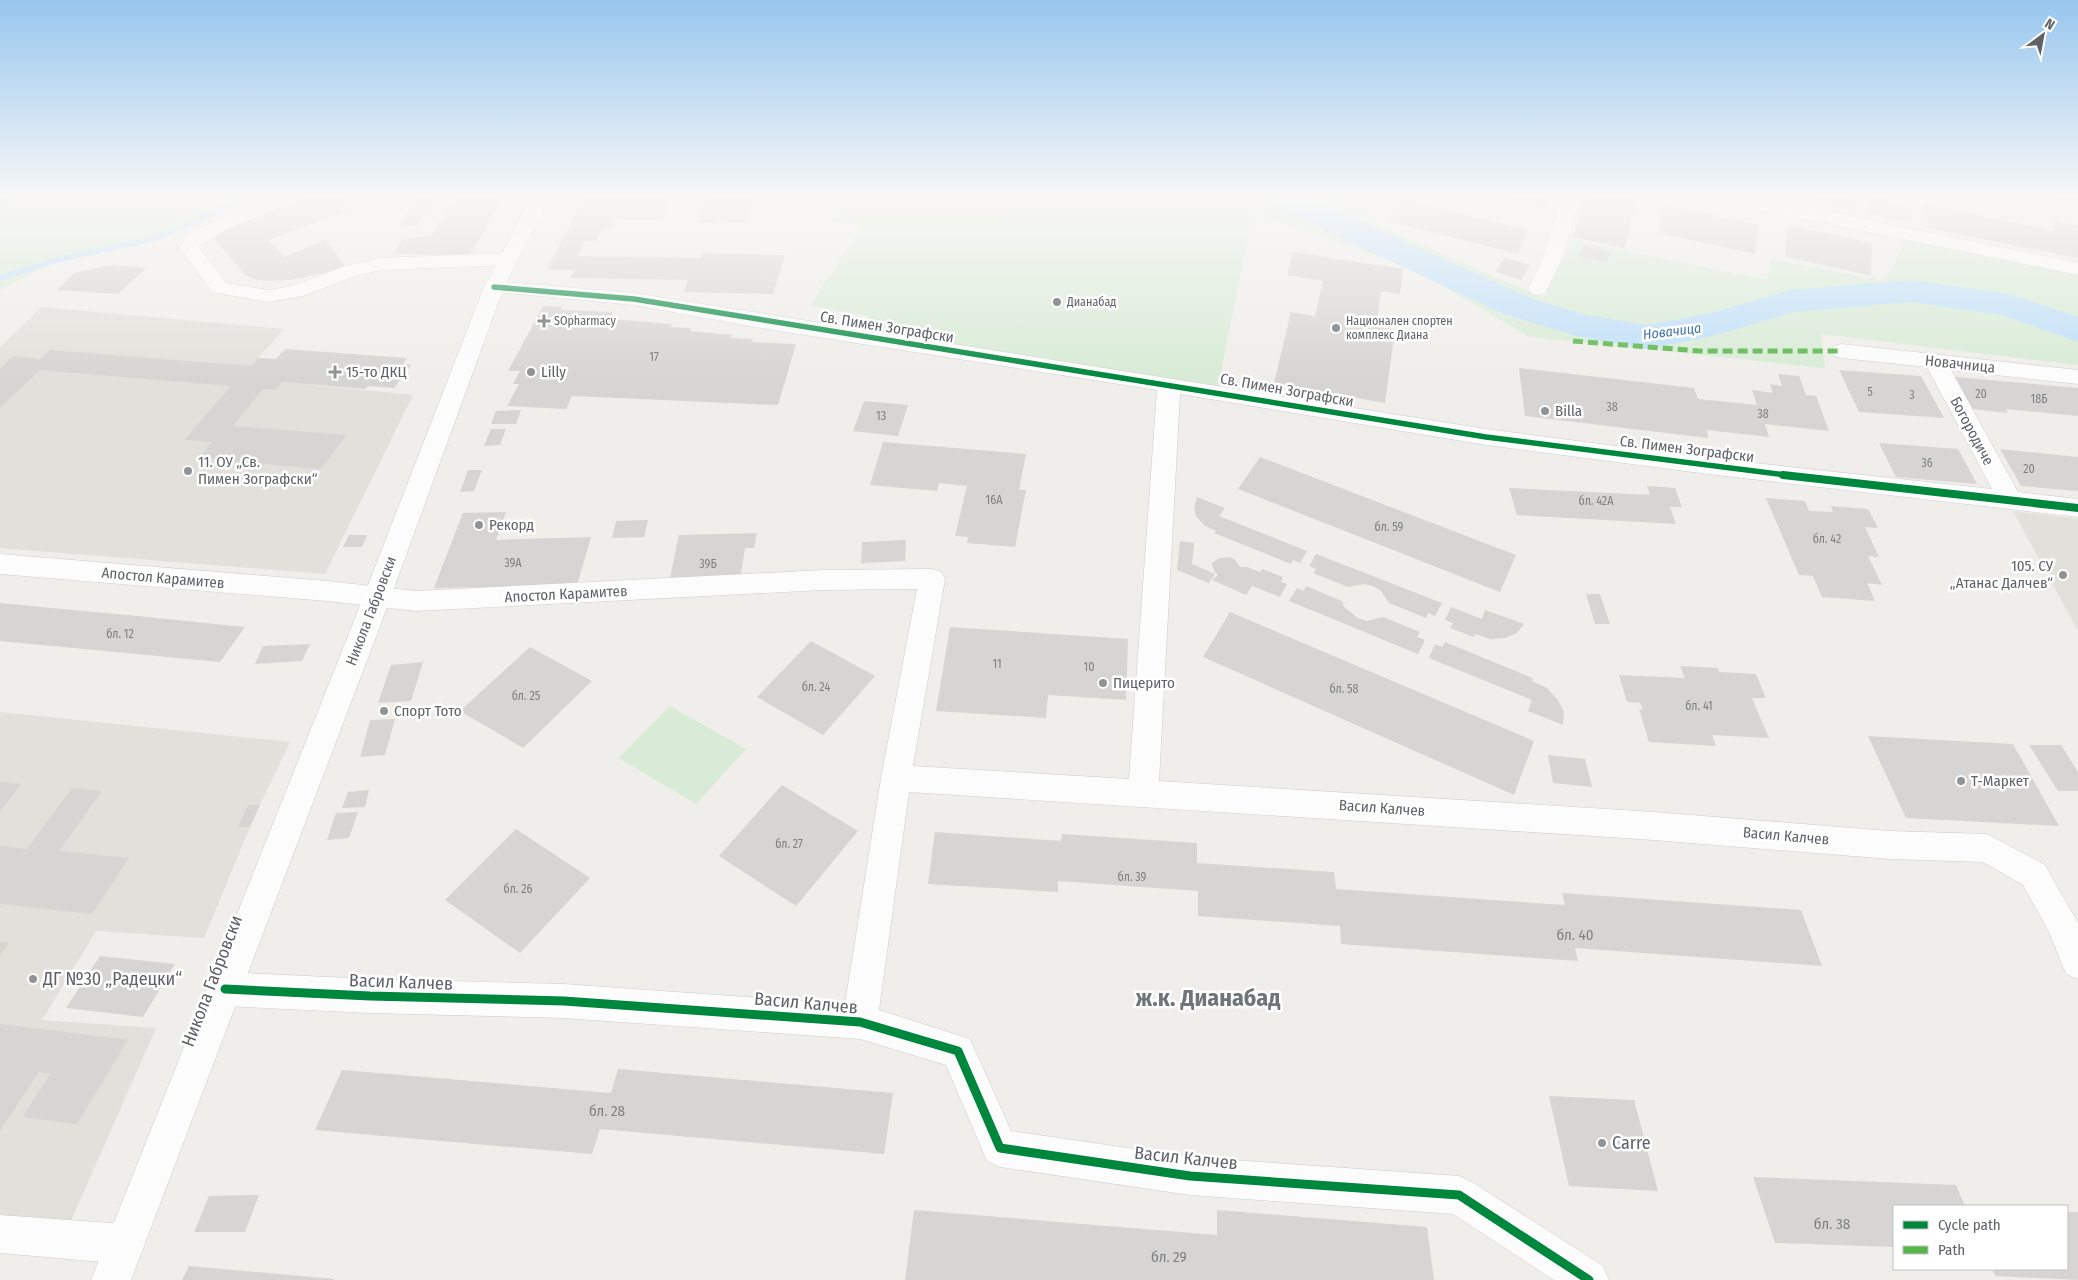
<svg xmlns="http://www.w3.org/2000/svg" width="2078" height="1280" font-family="'Fira Sans Condensed',sans-serif">
<style>
.education{fill:#e2e0da}
.green{fill:#d8ebd6}
.lines{fill:none;stroke-linecap:round;stroke-linejoin:round}
.stream{stroke:#bfe0f9;stroke-width:5.5}
.river{fill:#bfe0f9;fill-rule:evenodd}
.building{fill:#d6d5d3}
.minor-casing{stroke:#cbcccc;stroke-width:1}
.tertiary-casing{stroke:#cbcccc;stroke-width:1}
.minor{fill:#fdfcfc;fill-rule:evenodd}
.tertiary{fill:#fdfcfc;fill-rule:evenodd}
.quiet{stroke:#58b549;stroke-width:5;stroke-dasharray:10 5;stroke-linecap:butt}
.cycleway-far2-casing{stroke:#fff;stroke-width:8}
.cycleway-far1-casing{stroke:#fff;stroke-width:11}
.cycleway-casing{stroke:#fff;stroke-width:12}
.cycleway-far2{stroke:#00873e;stroke-width:5.5}
.cycleway-far1{stroke:#00873e;stroke-width:8}
.cycleway{stroke:#00873e;stroke-width:9}
.poi-dot{fill:#919496;stroke:#fff;stroke-width:2}
.labels{text-anchor:middle;stroke-width:5;stroke-linejoin:round;paint-order:stroke}
.far-poi-label{font-size:12px;fill:#5f6368;stroke:#fff;text-anchor:start}
.number-label{font-size:12px;fill:#7e8184}
.far-water-label{font-size:14px;font-style:italic;fill:#4174aa;stroke:#fff}
.street-label{font-size:15px;fill:#5f6368;stroke:#fff}
.poi-label{font-size:15px;fill:#5f6368;stroke:#fff;text-anchor:start}
.near-number-label{font-size:15px;fill:#7e8184}
.near-poi-label{font-size:18px;fill:#5f6368;stroke:#fff;text-anchor:start}
.near-street-label{font-size:18px;fill:#5f6368;stroke:#fff}
.near-district-label{font-size:24px;font-weight:bold;fill:#70757a;stroke:#fff}
</style>
<rect width="100%" height="100%" fill="#efeeea"/>
<!-- education -->
<path class="education" d="M 42,307 L 284,329 L 252,365 L 252,388 L 276,390 L 282,382 L 413,395 L 325,574 L 0,548 L 0,347 Z
M 2013,511 L 2078,519 L 2078,631 Z
M 0,712 L 290,742 L 260,805 L 248,805 L 237,826 L 250,827 L 204,938 L 96,931 L 42,1020 L 156,1028 L 71,1221 L 0,1216 Z"/>
<!-- green -->
<path class="green" d="M 0,198 L 264,198 L 240,205 L 151,242 L 48,265 L 0,290 Z
M 847,198 L 911,198 L 937,202 L 940,198 L 1387,198 L 1362,219 L 1544,298 L 1572,240 L 1767,280 L 1771,259 L 1885,281 L 1908,234 L 2078,269 L 2078,365 L 1821,334 L 1825,368 L 1530,337 L 1412,268 L 1253,213 L 1217,392 L 859,337 L 870,316 L 810,306 L 862,226 L 832,221 Z
M 670,706 L 746,749 L 696,804 L 619,758 Z"/>
<g class="lines">
<!-- stream -->
<path class="stream" d="M 0,278 L 60,259 L 149,240 L 249,198"/>
<!-- river -->
<path class="river" d="M 1267,198 L 1311,198 L 1527,297 L 1582,314 L 1646,325 L 1708,314 L 1790,290 L 1911,280 L 2009,294 L 2078,317 L 2078,342 L 2002,315 L 1911,302 L 1794,312 L 1713,336 L 1646,349 L 1577,336 L 1501,313 L 1271,205 Z"/>
</g>
<!-- building -->
<path class="building" d="M 307,198 L 343,198 L 353,208 L 268,240 L 284,257 L 325,240 L 347,268 L 290,280 L 267,281 L 253,279 L 243,273 L 214,238 L 220,230 Z
M 417,198 L 436,198 L 417,226 L 398,225 Z
M 454,198 L 504,198 L 470,255 L 393,254 L 403,239 L 432,235 Z
M 584,198 L 672,198 L 662,220 L 617,219 L 611,229 L 602,229 L 596,241 L 585,241 L 578,256 L 701,258 L 703,253 L 785,255 L 773,294 L 684,292 L 688,280 L 570,278 L 574,270 L 547,269 Z
M 707,198 L 754,198 L 746,222 L 725,222 L 726,219 L 717,219 L 716,223 L 698,223 Z
M 1509,198 L 1541,198 L 1551,201 L 1544,210 Z
M 1585,198 L 1637,198 L 1625,249 L 1573,237 Z
M 1811,198 L 1855,198 L 1856,212 L 1811,202 Z
M 1868,198 L 1891,198 L 1891,204 L 1909,207 L 1912,222 L 1870,214 Z
M 2049,198 L 2078,198 L 2078,206 L 2048,199 Z
M 1401,199 L 1528,230 L 1518,254 L 1389,221 Z
M 1925,204 L 2055,231 L 2053,221 L 2078,226 L 2078,258 L 1928,228 Z
M 1664,205 L 1759,225 L 1755,254 L 1658,233 Z
M 1788,225 L 1872,243 L 1871,276 L 1785,256 Z
M 1583,245 L 1610,252 L 1607,263 L 1579,257 Z
M 1293,252 L 1403,269 L 1400,294 L 1381,291 L 1376,326 L 1395,330 L 1385,403 L 1274,383 L 1291,312 L 1315,316 L 1323,281 L 1287,275 Z
M 1505,257 L 1530,265 L 1521,280 L 1495,272 Z
M 111,265 L 146,268 L 118,294 L 57,290 L 74,273 Z
M 543,306 L 562,307 L 561,310 L 613,312 L 610,319 L 672,324 L 670,327 L 691,328 L 690,331 L 732,335 L 730,338 L 753,339 L 752,342 L 796,344 L 778,405 L 572,396 L 566,409 L 507,406 L 519,384 L 513,384 L 520,371 L 508,371 Z
M 285,349 L 407,358 L 403,364 L 411,365 L 394,388 L 368,386 L 365,389 L 282,382 L 276,390 L 263,389 L 233,426 L 346,435 L 321,469 L 199,458 L 212,442 L 184,440 L 231,386 L 40,370 L 0,408 L 0,369 L 13,356 L 40,359 L 50,350 L 251,366 L 258,358 L 276,359 Z
M 1519,368 L 1694,388 L 1698,399 L 1757,405 L 1752,390 L 1773,393 L 1770,384 L 1782,386 L 1778,374 L 1799,376 L 1806,395 L 1816,396 L 1829,431 L 1765,424 L 1769,437 L 1707,430 L 1708,438 L 1525,416 Z
M 1839,370 L 1921,376 L 1944,418 L 1859,412 Z
M 1955,377 L 2078,388 L 2078,416 L 2006,409 L 2008,413 L 1972,409 Z
M 864,401 L 908,405 L 898,436 L 853,431 Z
M 521,410 L 516,424 L 491,424 L 496,411 Z
M 491,429 L 506,429 L 500,445 L 484,446 Z
M 883,442 L 1026,454 L 1019,490 L 1026,490 L 1015,547 L 967,543 L 968,537 L 955,536 L 967,486 L 939,483 L 937,491 L 870,485 Z
M 1879,443 L 1958,449 L 1977,484 L 1896,477 Z
M 2000,449 L 2078,457 L 2078,491 L 2021,486 Z
M 1260,457 L 1516,555 L 1500,592 L 1238,489 Z
M 468,470 L 482,470 L 474,491 L 460,492 Z
M 1647,486 L 1675,488 L 1682,507 L 1670,507 L 1676,524 L 1517,515 L 1509,488 L 1650,495 Z
M 1197,497 L 1225,508 L 1219,516 L 1307,551 L 1300,563 L 1293,560 L 1291,564 L 1214,533 L 1216,531 L 1204,525 L 1196,516 L 1194,507 Z
M 1766,498 L 1805,501 L 1809,511 L 1833,512 L 1831,506 L 1868,509 L 1878,528 L 1865,527 L 1879,557 L 1868,556 L 1882,585 L 1867,583 L 1875,601 L 1822,597 L 1813,576 L 1799,575 Z
M 506,512 L 496,540 L 591,537 L 577,585 L 434,588 L 463,513 Z
M 648,520 L 644,537 L 612,538 L 616,521 Z
M 757,533 L 754,548 L 745,548 L 740,580 L 669,582 L 679,535 Z
M 349,535 L 367,535 L 362,547 L 343,547 Z
M 906,540 L 905,561 L 861,563 L 862,542 Z
M 1180,541 L 1194,543 L 1192,564 L 1215,574 L 1209,583 L 1177,570 Z
M 1316,554 L 1442,603 L 1435,616 L 1428,613 L 1426,618 L 1389,603 L 1381,591 L 1373,586 L 1364,584 L 1348,587 L 1313,573 L 1316,569 L 1309,566 Z
M 1230,557 L 1235,560 L 1240,567 L 1247,567 L 1260,572 L 1262,569 L 1283,577 L 1281,582 L 1287,584 L 1280,597 L 1252,586 L 1246,595 L 1212,580 L 1218,575 L 1214,571 L 1212,563 L 1219,558 Z
M 1306,586 L 1342,601 L 1344,607 L 1358,618 L 1367,621 L 1383,617 L 1420,632 L 1417,637 L 1425,640 L 1418,654 L 1289,601 L 1297,588 L 1304,591 Z
M 1586,594 L 1600,594 L 1610,624 L 1595,624 Z
M 0,603 L 147,617 L 245,627 L 220,662 L 0,641 Z
M 1451,607 L 1482,619 L 1485,610 L 1524,624 L 1517,633 L 1505,638 L 1490,639 L 1475,634 L 1474,637 L 1450,628 L 1453,623 L 1445,620 Z
M 1230,612 L 1534,741 L 1514,795 L 1203,657 Z
M 950,627 L 1128,639 L 1126,700 L 1048,695 L 1046,718 L 936,711 Z
M 811,641 L 875,676 L 823,735 L 757,697 Z
M 1445,642 L 1533,678 L 1532,681 L 1547,688 L 1558,700 L 1564,712 L 1563,725 L 1528,711 L 1532,700 L 1429,658 L 1435,644 L 1442,647 Z
M 310,644 L 302,661 L 255,664 L 263,646 Z
M 530,647 L 592,681 L 523,748 L 460,711 Z
M 423,662 L 411,701 L 378,703 L 391,665 Z
M 1680,666 L 1718,668 L 1719,672 L 1756,674 L 1766,698 L 1752,698 L 1769,738 L 1712,735 L 1716,746 L 1649,742 L 1639,709 L 1643,710 L 1640,703 L 1627,702 L 1619,675 L 1685,678 Z
M 395,719 L 385,755 L 360,757 L 370,720 Z
M 1868,736 L 2013,744 L 2059,826 L 1906,818 Z
M 2029,745 L 2061,745 L 2078,772 L 2078,791 L 2058,791 Z
M 1548,755 L 1585,759 L 1592,787 L 1553,783 Z
M 0,782 L 21,784 L 0,812 Z
M 782,785 L 858,831 L 796,906 L 719,856 Z
M 72,788 L 102,791 L 59,851 L 129,858 L 92,914 L 0,904 L 0,846 L 27,849 Z
M 369,790 L 365,807 L 342,808 L 348,792 Z
M 248,805 L 260,805 L 250,827 L 237,827 Z
M 358,812 L 349,838 L 327,840 L 336,813 Z
M 516,829 L 590,878 L 520,953 L 445,900 Z
M 935,832 L 1061,841 L 1062,834 L 1197,843 L 1197,863 L 1334,872 L 1336,889 L 1565,905 L 1562,893 L 1801,910 L 1822,966 L 1575,948 L 1578,961 L 1341,944 L 1340,926 L 1198,916 L 1198,891 L 1058,881 L 1058,892 L 928,884 Z
M 0,942 L 9,943 L 0,956 Z
M 100,956 L 175,964 L 143,1017 L 66,1008 Z
M 0,1024 L 128,1040 L 77,1124 L 23,1117 L 50,1074 L 39,1072 L 0,1131 Z
M 618,1069 L 893,1093 L 884,1154 L 600,1129 L 592,1154 L 315,1130 L 342,1070 L 611,1093 Z
M 1549,1096 L 1634,1100 L 1658,1191 L 1569,1186 Z
M 1753,1177 L 1956,1185 L 1965,1206 L 1894,1206 L 1894,1247 L 1775,1243 Z
M 259,1195 L 245,1232 L 194,1232 L 209,1196 Z
M 914,1210 L 1217,1235 L 1217,1210 L 1427,1227 L 1434,1280 L 905,1280 Z
M 2067,1212 L 2078,1212 L 2078,1280 L 1995,1276 L 1992,1269 L 2067,1269 Z
M 189,1266 L 334,1279 L 334,1280 L 182,1280 Z"/>
<g class="lines">
<!-- minor casing -->
<g class="minor-casing">
<path id="minor" d="M 267,198 L 294,198 L 292,202 L 225,230 L 199,247 L 226,283 L 268,290 L 292,286 L 345,266 L 381,258 L 507,253 L 514,255 L 517,259 L 514,263 L 507,265 L 381,270 L 358,275 L 303,296 L 268,302 L 212,292 L 179,247 L 188,236 L 198,229 Z
M 1561,198 L 1580,198 L 1563,257 L 1545,293 L 1538,295 L 1531,293 L 1528,289 L 1543,257 Z
M 1722,198 L 1761,198 L 2078,263 L 2078,275 L 1731,204 L 1724,202 Z
M 494,281 L 634,293 L 1486,429 L 1708,458 L 1992,489 L 1927,367 L 1842,358 L 1834,356 L 1831,351 L 1834,346 L 1842,344 L 2078,370 L 2078,384 L 1951,370 L 2018,492 L 2078,499 L 2078,517 L 1708,474 L 1486,445 L 1180,394 L 1159,781 L 1654,812 L 1890,831 L 1987,834 L 2045,865 L 2078,923 L 2078,979 L 2066,974 L 2049,932 L 2023,885 L 1983,862 L 1890,859 L 1654,840 L 909,792 L 879,1010 L 970,1039 L 1011,1131 L 1190,1157 L 1459,1176 L 1472,1182 L 1603,1266 L 1609,1280 L 1554,1280 L 1453,1214 L 1190,1195 L 1000,1167 L 987,1161 L 946,1065 L 860,1039 L 564,1018 L 370,1013 L 225,1006 L 213,1001 L 208,989 L 213,977 L 225,972 L 370,979 L 564,984 L 845,1004 L 881,778 L 917,589 L 823,590 L 416,611 L 327,601 L 0,574 L 0,554 L 327,581 L 416,591 L 823,570 L 932,569 L 941,572 L 945,579 L 913,766 L 1129,779 L 1157,390 L 773,330 L 634,305 L 487,291 L 484,287 L 487,283 Z
M 0,1215 L 125,1224 L 139,1230 L 145,1244 L 139,1258 L 125,1264 L 0,1253 Z"/>
</g>
<!-- tertiary casing -->
<g class="tertiary-casing">
<path id="tertiary" d="M 531,198 L 550,198 L 504,287 L 382,621 L 131,1280 L 91,1280 L 354,621 L 484,287 Z"/>
</g>
<!-- minor -->
<use href="#minor" class="minor"/>
<!-- tertiary -->
<use href="#tertiary" class="tertiary"/>
<!-- quiet -->
<path class="quiet" d="M 0,203 L 5,198
M 1573,341 L 1700,351 L 1842,351"/>
<!-- cycleway-far2 casing -->
<g class="cycleway-far2-casing">
<path id="cycleway-far2" d="M 494,287 L 634,299 L 1486,437 L 1794,476"/>
</g>
<!-- cycleway-far1 casing -->
<g class="cycleway-far1-casing">
<path id="cycleway-far1" d="M 1783,475 L 2078,508"/>
</g>
<!-- cycleway casing -->
<g class="cycleway-casing">
<path id="cycleway" d="M 225,989 L 370,996 L 564,1001 L 860,1022 L 958,1051 L 1000,1148 L 1190,1176 L 1459,1195 L 1589,1280"/>
</g>
<!-- cycleway-far2 -->
<use href="#cycleway-far2" class="cycleway-far2"/>
<!-- cycleway-far1 -->
<use href="#cycleway-far1" class="cycleway-far1"/>
<!-- cycleway -->
<use href="#cycleway" class="cycleway"/>
</g>
<!-- sky -->
<linearGradient id="sky" x2="0" y2="1"><stop stop-color="#97c6ef"/><stop offset="0.52" stop-color="#f8f7f6"/><stop offset="1" stop-color="#f8f7f6" stop-opacity="0"/></linearGradient>
<rect width="2078" height="378" fill="url(#sky)"/>
<!-- markers -->
<g class="poi-dot">
<circle cx="1057" cy="302" r="5"/>
<path d="M541.5 313.5h5v5h5v5h-5v5h-5v-5h-5v-5h5z"/>
<circle cx="1336" cy="328" r="5"/>
<path d="M332.5 364.5h5v5h5v5h-5v5h-5v-5h-5v-5h5z"/>
<circle cx="531" cy="372" r="5"/>
<circle cx="1545" cy="411" r="5"/>
<circle cx="188" cy="471" r="5"/>
<circle cx="479" cy="525" r="5"/>
<circle cx="2063" cy="575" r="5"/>
<circle cx="1103" cy="683" r="5"/>
<circle cx="384" cy="711" r="5"/>
<circle cx="1961" cy="781" r="5"/>
<circle cx="33" cy="979" r="5"/>
<circle cx="1602" cy="1143" r="5"/>
</g>
<g class="labels">
<!-- far-poi labels -->
<g class="far-poi-label">
<text x="1067" y="306">Дианабад</text>
<text x="554" y="325">SOpharmacy</text>
<text x="1346" y="325">Национален спортен<tspan x="1346" dy="14">комплекс Диана</tspan></text>
</g>
<!-- number labels -->
<g class="number-label">
<text x="654" y="361">17</text>
<text x="1870" y="396">5</text>
<text x="1981" y="398">20</text>
<text x="1912" y="399">3</text>
<text x="2039" y="403">18Б</text>
<text x="1612" y="411">38</text>
<text x="1763" y="418">38</text>
<text x="881" y="420">13</text>
<text x="1927" y="467">36</text>
<text x="2029" y="473">20</text>
<text x="994" y="504">16А</text>
<text x="1596" y="505">бл. 42А</text>
<text x="1389" y="531">бл. 59</text>
<text x="1827" y="543">бл. 42</text>
<text x="513" y="567">39А</text>
<text x="708" y="568">39Б</text>
<text x="120" y="638">бл. 12</text>
<text x="997" y="668">11</text>
<text x="1089" y="671">10</text>
<text x="816" y="691">бл. 24</text>
<text x="1344" y="693">бл. 58</text>
<text x="526" y="700">бл. 25</text>
<text x="1699" y="710">бл. 41</text>
<text x="789" y="848">бл. 27</text>
<text x="1132" y="881">бл. 39</text>
<text x="518" y="893">бл. 26</text>
</g>
<!-- far-water labels -->
<g class="far-water-label">
<text transform="translate(1672 331) rotate(-7)" y="5">Новачица</text>
</g>
<!-- street labels -->
<g class="street-label">
<text transform="translate(887 327) rotate(9)" y="5">Св. Пимен Зографски</text>
<text transform="translate(1960 364) rotate(6)" y="5">Новачница</text>
<text transform="translate(1287 390) rotate(10)" y="5">Св. Пимен Зографски</text>
<text transform="translate(1972 431) rotate(62)" y="5">Богородиче</text>
<text transform="translate(1687 449) rotate(7)" y="5">Св. Пимен Зографски</text>
<text transform="translate(163 578) rotate(5)" y="5">Апостол Карамитев</text>
<text transform="translate(566 594) rotate(-3)" y="5">Апостол Карамитев</text>
<text transform="translate(371 611) rotate(-69)" y="5">Никола Габровски</text>
<text transform="translate(1382 808) rotate(4)" y="5">Васил Калчев</text>
<text transform="translate(1786 836) rotate(5)" y="5">Васил Калчев</text>
</g>
<!-- poi labels -->
<g class="poi-label">
<text x="346" y="377">15-то ДКЦ</text>
<text x="541" y="377">Lilly</text>
<text x="1555" y="416">Billa</text>
<text x="198" y="467">11. ОУ „Св.<tspan x="198" dy="17">Пимен Зографски“</tspan></text>
<text x="489" y="530">Рекорд</text>
<text x="2053" y="571" text-anchor="end">105. СУ<tspan x="2053" dy="17">„Атанас Далчев“</tspan></text>
<text x="1113" y="688">Пицерито</text>
<text x="394" y="716">Спорт Тото</text>
<text x="1971" y="786">Т-Маркет</text>
</g>
<!-- near-number labels -->
<g class="near-number-label">
<text x="1575" y="940">бл. 40</text>
<text x="607" y="1116">бл. 28</text>
<text x="1832" y="1229">бл. 38</text>
<text x="1169" y="1262">бл. 29</text>
</g>
<!-- near-poi labels -->
<g class="near-poi-label">
<text x="43" y="985">ДГ №30 „Радецки“</text>
<text x="1612" y="1149">Carre</text>
</g>
<!-- near-street labels -->
<g class="near-street-label">
<text transform="translate(212 981) rotate(-69)" y="6">Никола Габровски</text>
<text transform="translate(401 982) rotate(2)" y="6">Васил Калчев</text>
<text transform="translate(806 1003) rotate(5)" y="6">Васил Калчев</text>
<text transform="translate(1186 1158) rotate(6)" y="6">Васил Калчев</text>
</g>
<!-- near-district labels -->
<g class="near-district-label">
<text x="1208" y="1006">ж.к. Дианабад</text>
</g>
</g>
<!-- legend -->
<rect x="1893" y="1205" width="175" height="65" fill="#ffffff" stroke="#bfc1c3"/>
<rect x="1903" y="1221" width="25" height="8" fill="#00873e" stroke="#bfc1c3"/>
<text x="1938" y="1230" font-size="15" fill="#5f6368">Cycle path</text>
<rect x="1903" y="1246" width="25" height="8" fill="#58b549" stroke="#bfc1c3"/>
<text x="1938" y="1255" font-size="15" fill="#5f6368">Path</text>
<!-- north arrow -->
<g transform="translate(2043 35) rotate(32)" stroke="#ffffff" stroke-width="4" paint-order="stroke">
<path d="M0-4L9 19L0 12L-9 19Z" fill="#5f6368"/>
<text y="-8" font-size="14" font-weight="bold" text-anchor="middle" fill="#5f6368">N</text>
</g>
</svg>
